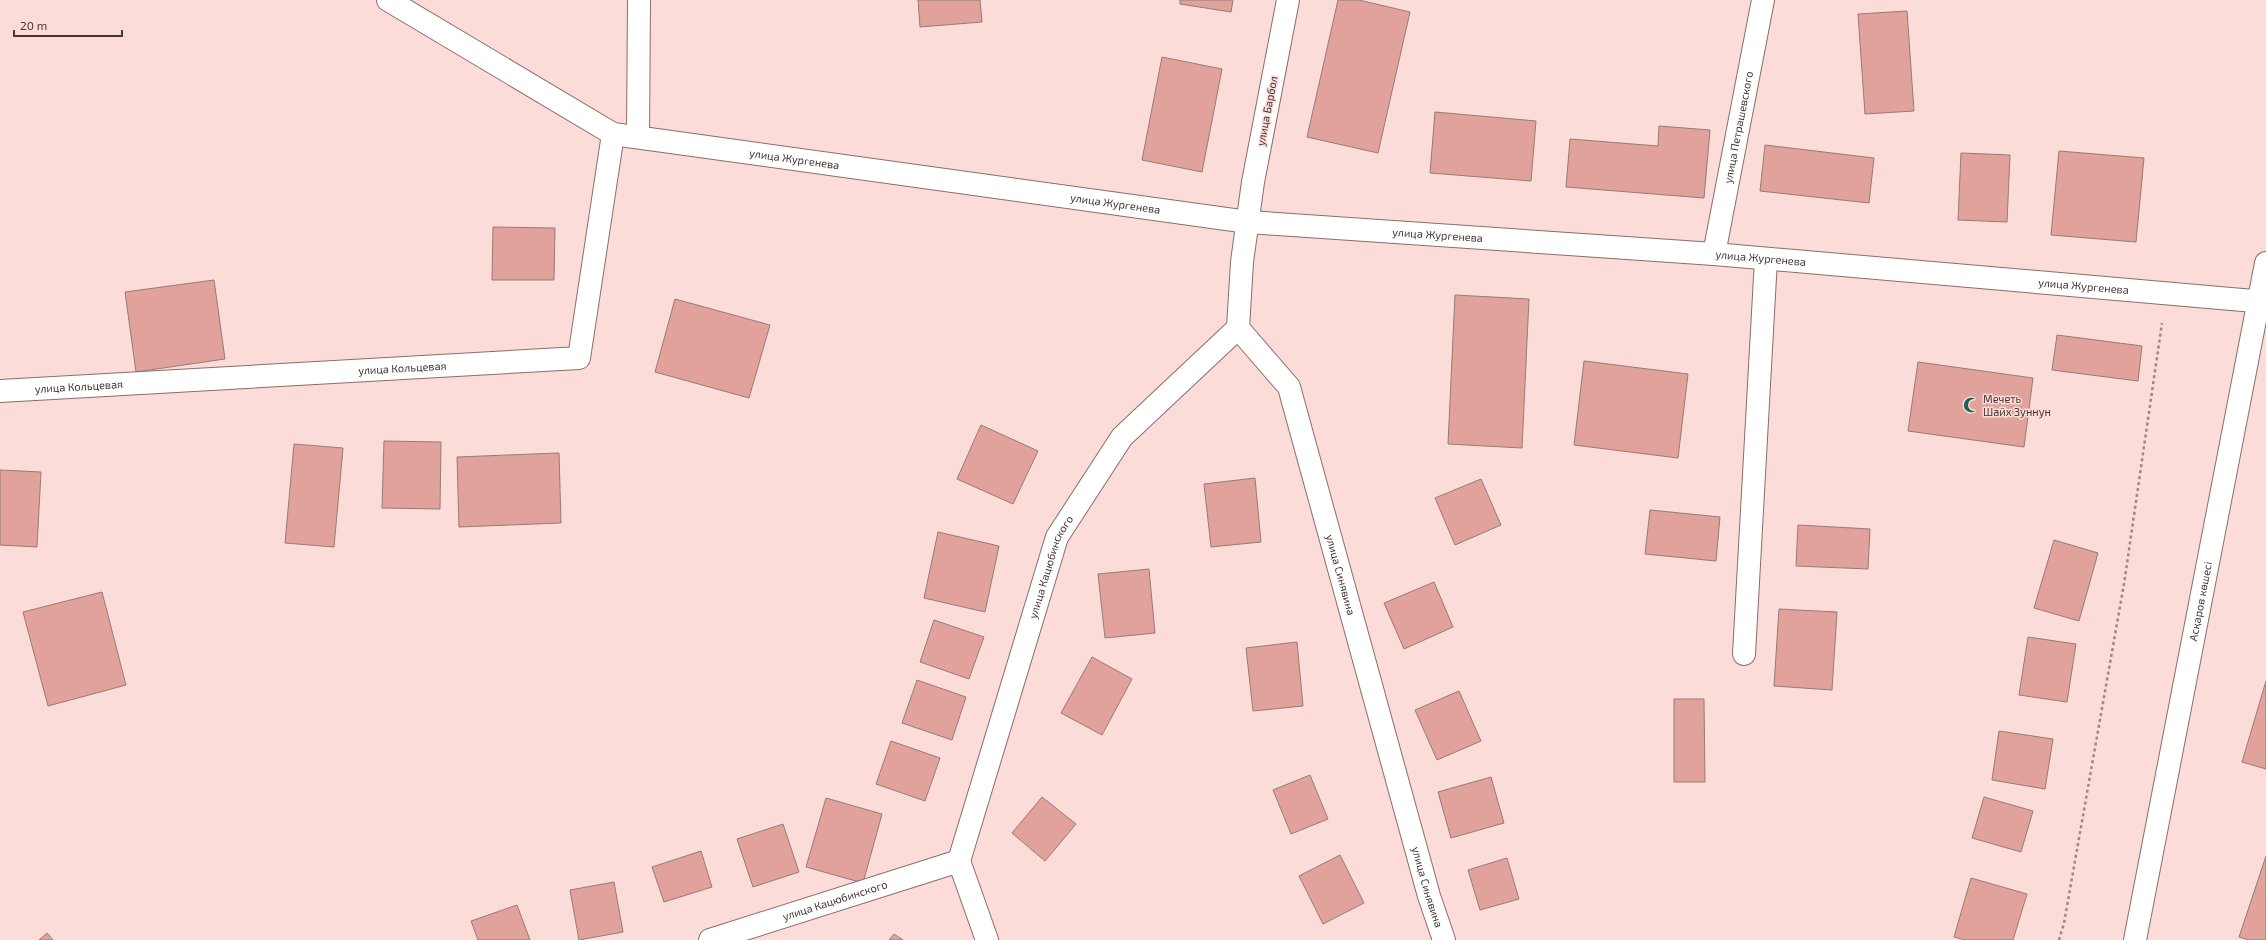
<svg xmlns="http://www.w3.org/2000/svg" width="2266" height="940" font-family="'Exo 2',sans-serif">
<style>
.building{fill:#e0a29a;stroke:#977a77}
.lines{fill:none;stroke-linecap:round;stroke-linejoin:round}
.minor-casing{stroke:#8a6d6a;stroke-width:24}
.secondary-casing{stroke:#8a6d6a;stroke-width:24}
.path{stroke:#9d8684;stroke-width:2.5;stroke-dasharray:3 3;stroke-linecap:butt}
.minor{stroke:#fff;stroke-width:22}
.secondary{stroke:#fff;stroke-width:22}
.labels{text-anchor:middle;stroke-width:3;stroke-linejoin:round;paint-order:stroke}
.street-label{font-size:11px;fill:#433635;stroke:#fcdcd8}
.poi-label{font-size:11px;fill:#433635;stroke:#fcdcd8;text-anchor:start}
</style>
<rect width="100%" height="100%" fill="#fcdcd8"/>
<!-- building -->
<path class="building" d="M 918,0 L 980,0 L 982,22 L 920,27 Z
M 1180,0 L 1233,0 L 1231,12 L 1180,4 Z
M 1338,0 L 1359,0 L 1410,12 L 1378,153 L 1307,137 Z
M 1907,11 L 1914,111 L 1865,114 L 1858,14 Z
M 1162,57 L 1222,69 L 1202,172 L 1142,160 Z
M 1435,112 L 1536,121 L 1531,181 L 1430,173 Z
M 1659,126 L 1710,130 L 1704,198 L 1566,187 L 1570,139 L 1658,146 Z
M 1765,145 L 1874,158 L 1869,203 L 1760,191 Z
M 2059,151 L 2144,158 L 2136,242 L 2051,235 Z
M 1961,153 L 2010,155 L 2007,222 L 1958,220 Z
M 493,227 L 555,228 L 554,280 L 492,280 Z
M 214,280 L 225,359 L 136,372 L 125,292 Z
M 1455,295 L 1529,299 L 1522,448 L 1448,444 Z
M 675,299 L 770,325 L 749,398 L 655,372 Z
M 2057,335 L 2142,346 L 2138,381 L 2052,370 Z
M 1584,361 L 1688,374 L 1678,458 L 1574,445 Z
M 1918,362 L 2033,378 L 2024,447 L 1908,431 Z
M 981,425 L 1038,451 L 1013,504 L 957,479 Z
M 384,441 L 441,442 L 440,509 L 382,508 Z
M 294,444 L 343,448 L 334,547 L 285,543 Z
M 559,453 L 561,523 L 459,527 L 457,457 Z
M 0,470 L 41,472 L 37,547 L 0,545 Z
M 1255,478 L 1261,542 L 1211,547 L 1204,484 Z
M 1481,479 L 1501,525 L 1455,545 L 1435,498 Z
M 1650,510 L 1720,517 L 1716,561 L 1645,554 Z
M 1798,525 L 1870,529 L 1868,569 L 1796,566 Z
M 938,532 L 999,546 L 985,612 L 924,598 Z
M 2054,540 L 2098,553 L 2079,621 L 2034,608 Z
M 1149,569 L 1155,633 L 1105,638 L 1098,574 Z
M 1434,582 L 1453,627 L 1404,649 L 1384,603 Z
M 102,592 L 126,685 L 48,706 L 23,612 Z
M 1779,609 L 1837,612 L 1832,690 L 1774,686 Z
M 934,620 L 984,637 L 969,679 L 920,662 Z
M 2028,637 L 2076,644 L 2067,702 L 2019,695 Z
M 1297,642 L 1303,706 L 1253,711 L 1246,648 Z
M 1092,657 L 1132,679 L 1102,735 L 1061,713 Z
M 917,680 L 966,697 L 952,740 L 902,723 Z
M 2266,681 L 2266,769 L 2242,762 Z
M 1459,691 L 1481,741 L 1437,760 L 1415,710 Z
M 1674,699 L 1704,699 L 1705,782 L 1674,782 Z
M 1999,731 L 2053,739 L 2045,789 L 1992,780 Z
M 891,741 L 940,758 L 925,801 L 876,784 Z
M 1310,775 L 1328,819 L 1291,834 L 1273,790 Z
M 1491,777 L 1504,823 L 1451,838 L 1438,792 Z
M 1042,797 L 1076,824 L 1045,861 L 1012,833 Z
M 1984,797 L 2033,811 L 2021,852 L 1972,838 Z
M 826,798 L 882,814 L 863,883 L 806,867 Z
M 783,824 L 799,872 L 753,887 L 737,839 Z
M 701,851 L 712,887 L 664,902 L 652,867 Z
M 1340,855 L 1364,903 L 1323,924 L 1299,876 Z
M 2266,856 L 2266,940 L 2249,940 L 2239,937 Z
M 1507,858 L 1519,899 L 1480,910 L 1468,870 Z
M 1971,878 L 2027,894 L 2013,940 L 1965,940 L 1954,937 Z
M 614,882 L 623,932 L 579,940 L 570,890 Z
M 517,905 L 530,940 L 478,940 L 471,921 Z
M 47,933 L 53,940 L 39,940 Z
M 894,934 L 903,940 L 889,940 Z"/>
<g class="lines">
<!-- minor casing -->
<g class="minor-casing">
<g id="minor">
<path id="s1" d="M 388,0 L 613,134 L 1248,222 L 1714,254 L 2266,302"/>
<path id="s2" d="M 1288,0 L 1253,182 L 1242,262 L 1238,328 L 1289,387 L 1429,896 L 1444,940"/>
<path d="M 638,137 L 639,0"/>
<path id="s3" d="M 1714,254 L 1763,0"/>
<path id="s4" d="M 0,391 L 579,358 L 613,134"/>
<path d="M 1744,654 L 1766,259"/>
<path id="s5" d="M 710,940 L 959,861"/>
<path id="s6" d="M 987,940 L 959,861 L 1057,537 L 1122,437 L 1238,328"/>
</g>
</g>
<!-- secondary casing -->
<g class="secondary-casing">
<g id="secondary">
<path id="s7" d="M 2135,940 L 2266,263"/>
</g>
</g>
<!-- path -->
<path class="path" d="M 2059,940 L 2064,923 L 2124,584 L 2162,323"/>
<!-- minor -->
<use href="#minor" class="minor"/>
<!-- secondary -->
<use href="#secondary" class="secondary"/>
</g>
<!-- icons -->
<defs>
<g id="mosque-bare" transform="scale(1.2)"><path d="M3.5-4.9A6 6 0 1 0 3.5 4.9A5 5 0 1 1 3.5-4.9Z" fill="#17635c" stroke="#fcdcd8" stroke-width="2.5" paint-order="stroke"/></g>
</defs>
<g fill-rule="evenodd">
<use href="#mosque-bare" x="1971" y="405"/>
</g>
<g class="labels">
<!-- street labels -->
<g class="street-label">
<text transform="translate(1267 111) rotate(-79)" y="4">улица Барбол</text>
<text dy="4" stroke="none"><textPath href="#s3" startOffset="129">улица Петрашевского</textPath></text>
<text dy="4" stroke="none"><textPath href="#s1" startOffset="445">улица Жургенева</textPath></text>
<text dy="4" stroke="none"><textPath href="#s1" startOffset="769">улица Жургенева</textPath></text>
<text dy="4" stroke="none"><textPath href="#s1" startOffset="1093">улица Жургенева</textPath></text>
<text dy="4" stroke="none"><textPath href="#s1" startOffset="1417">улица Жургенева</textPath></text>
<text dy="4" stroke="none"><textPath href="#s1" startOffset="1741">улица Жургенева</textPath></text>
<text dy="4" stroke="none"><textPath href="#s4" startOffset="403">улица Кольцевая</textPath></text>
<text dy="4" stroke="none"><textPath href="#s4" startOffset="79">улица Кольцевая</textPath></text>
<text dy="4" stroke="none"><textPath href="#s6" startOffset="392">улица Кацюбинского</textPath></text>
<text dy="4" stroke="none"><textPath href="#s2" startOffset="605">улица Синявина</textPath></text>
<text dy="4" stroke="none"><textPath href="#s7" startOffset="345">Асқаров көшесі</textPath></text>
<text dy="4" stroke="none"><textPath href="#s2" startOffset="929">улица Синявина</textPath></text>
<text dy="4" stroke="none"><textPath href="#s5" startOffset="131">улица Кацюбинского</textPath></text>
</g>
<!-- poi labels -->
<g class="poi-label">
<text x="1983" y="403">Мечеть<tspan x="1983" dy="13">Шайх Зуннун</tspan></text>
</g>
</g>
<!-- scale -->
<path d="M14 30v6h108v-6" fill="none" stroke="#433635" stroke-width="2"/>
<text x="20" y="30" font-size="12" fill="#433635" stroke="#fcdcd8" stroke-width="3" paint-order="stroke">20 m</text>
</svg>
